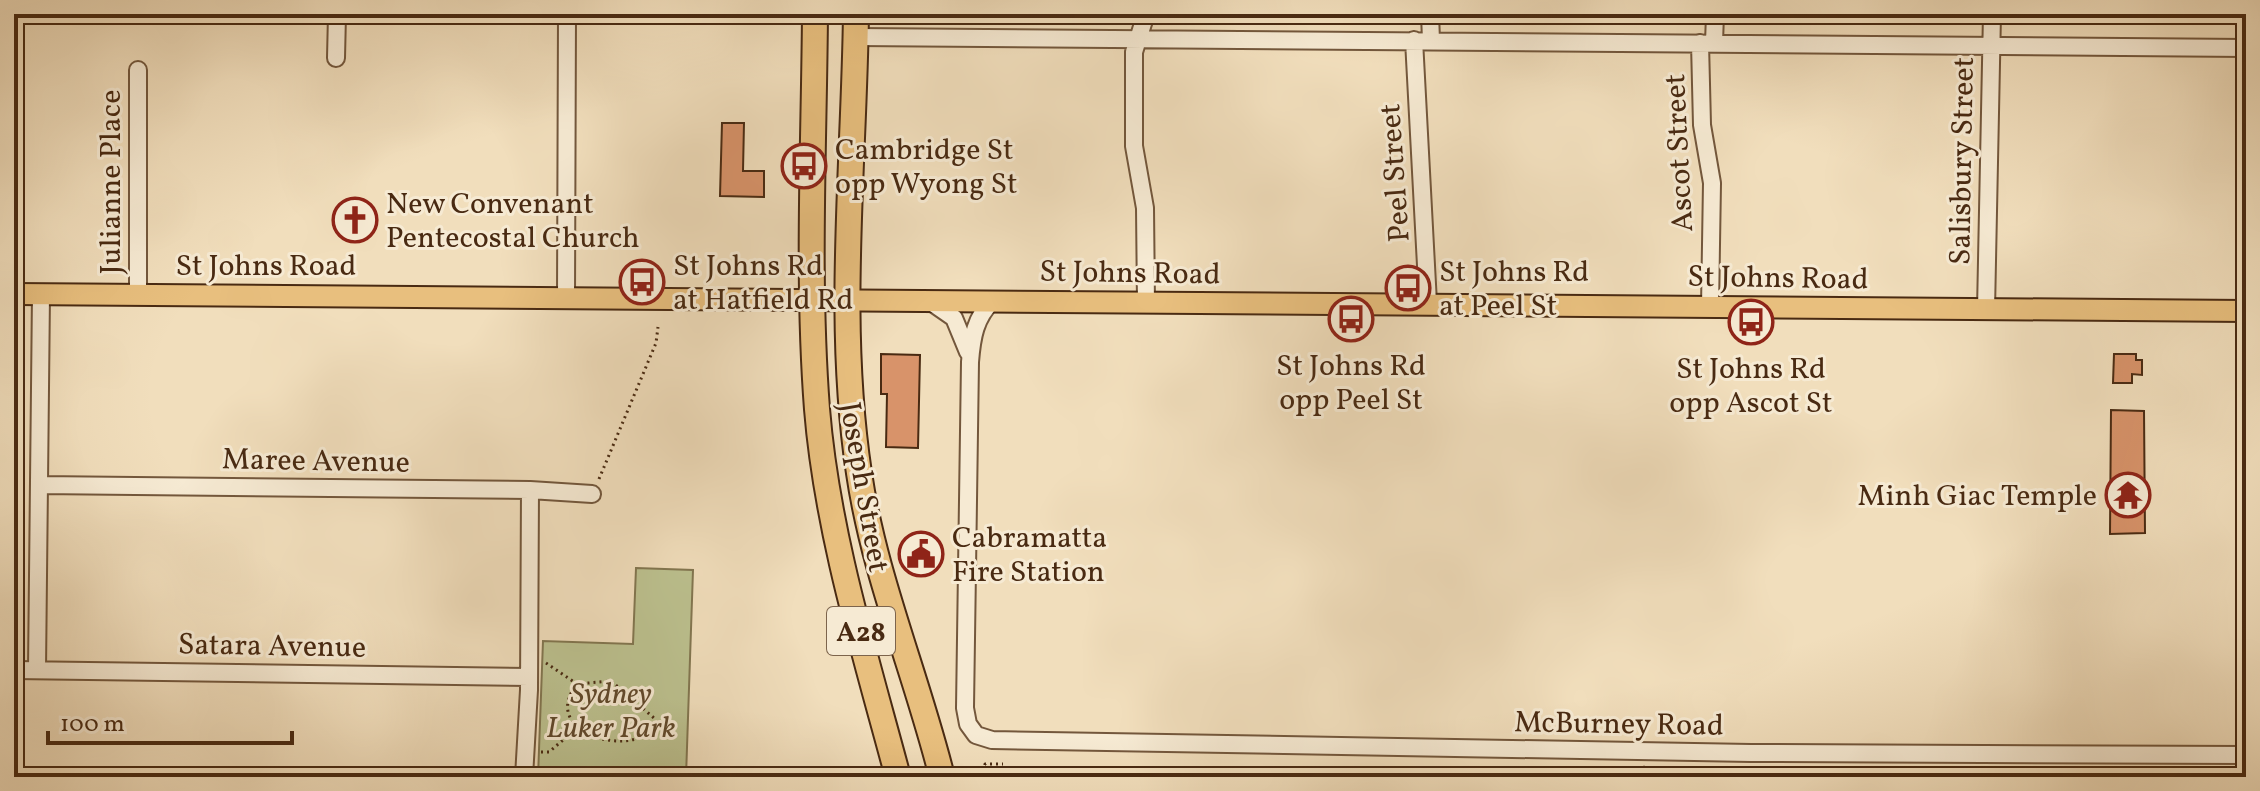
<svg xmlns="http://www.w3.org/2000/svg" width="2260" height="791" font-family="Vollkorn,serif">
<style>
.green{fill:#bcc18f;stroke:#827650;stroke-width:2}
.building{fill:#d8936a;stroke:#492a12;stroke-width:2}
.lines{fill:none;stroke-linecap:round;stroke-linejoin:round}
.minor-casing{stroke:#73573c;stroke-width:20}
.major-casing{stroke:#492a12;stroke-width:24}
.highway-casing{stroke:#492a12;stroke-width:28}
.path{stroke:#492a12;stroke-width:3;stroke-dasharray:2 4;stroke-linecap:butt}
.minor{stroke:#f6ead3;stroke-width:16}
.major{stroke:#e8bf7e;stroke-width:20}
.highway{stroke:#e8bf7e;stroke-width:24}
.labels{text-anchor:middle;stroke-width:6;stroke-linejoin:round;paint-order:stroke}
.shield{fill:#f6ead3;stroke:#7d644c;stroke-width:2}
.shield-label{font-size:28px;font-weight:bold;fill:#492a12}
.poi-label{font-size:30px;fill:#492a12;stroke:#f6ead3;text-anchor:start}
.street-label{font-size:30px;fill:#492a12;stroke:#f6ead3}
.park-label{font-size:30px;font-style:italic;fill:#60482b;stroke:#f6ead3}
</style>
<rect width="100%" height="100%" fill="#f1debc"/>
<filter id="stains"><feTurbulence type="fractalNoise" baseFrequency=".0025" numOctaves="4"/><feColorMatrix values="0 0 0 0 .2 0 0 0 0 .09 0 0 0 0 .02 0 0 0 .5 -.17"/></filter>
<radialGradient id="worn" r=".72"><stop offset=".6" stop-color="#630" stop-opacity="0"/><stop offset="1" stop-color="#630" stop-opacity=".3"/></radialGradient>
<!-- green -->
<path class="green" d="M 636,568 L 693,570 L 686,777 L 538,777 L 543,641 L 633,644 Z"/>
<!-- building -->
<path class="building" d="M 722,123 L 744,123 L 743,171 L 764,171 L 764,197 L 720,196 Z
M 881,354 L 920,355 L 918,448 L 886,447 L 887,394 L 881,394 Z
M 2114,354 L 2136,354 L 2136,360 L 2142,360 L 2142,375 L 2132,374 L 2132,383 L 2113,383 Z
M 2111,410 L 2144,411 L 2145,533 L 2110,534 Z"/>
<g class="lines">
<!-- minor casing -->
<g class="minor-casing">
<path id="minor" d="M 1430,14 L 1431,40
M 856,37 L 2246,48
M 1414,40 L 1428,303
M 1700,43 L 1702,125 L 1712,183 L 1710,307
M 1714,43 L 1715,14
M 336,58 L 337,14
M 138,294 L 138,70
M 566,298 L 567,14
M 928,300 L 954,318 L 968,352
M 993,300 C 975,318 972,337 970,362 L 965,708 L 968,724 L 976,735 L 992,740 L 1751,753 L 2246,755
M 1146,303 L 1145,208 L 1134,146 L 1134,52 L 1146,14
M 1986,310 L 1992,14
M 39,485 L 530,490 L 592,494
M 14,670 L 529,677
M 37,670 L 41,294
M 524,777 L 529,690 L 530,490"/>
</g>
<!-- major casing -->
<g class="major-casing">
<path id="major" d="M 14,294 L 2246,311"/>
</g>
<!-- highway casing -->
<g class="highway-casing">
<path id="highway" d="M 815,14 C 814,145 807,278 817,409 C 827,533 866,657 898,777
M 856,14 C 854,167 836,321 859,473 C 874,576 917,676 942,777"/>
</g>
<!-- path -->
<path class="path" d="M 599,479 L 656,343 L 658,327
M 546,663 L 577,684 L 611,681 L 654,718 L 652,732 C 617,756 541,729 577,684
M 541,752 L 549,752 L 577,728
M 1643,766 L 1648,777
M 985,777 L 985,764 L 1003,764
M 1684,777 L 1685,768"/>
<!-- minor -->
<use href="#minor" class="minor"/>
<!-- major -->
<use href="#major" class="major"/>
<!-- highway -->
<use href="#highway" class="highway"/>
</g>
<!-- icons -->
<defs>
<g id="bus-ring" transform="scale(2.3)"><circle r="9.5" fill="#f6ead3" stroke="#8f2418" stroke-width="1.5"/><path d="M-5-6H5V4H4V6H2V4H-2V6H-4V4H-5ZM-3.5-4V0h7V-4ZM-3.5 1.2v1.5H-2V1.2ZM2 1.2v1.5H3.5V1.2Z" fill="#8f2418"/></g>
<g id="church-ring" transform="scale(2.3)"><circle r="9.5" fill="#f6ead3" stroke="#8f2418" stroke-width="1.5"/><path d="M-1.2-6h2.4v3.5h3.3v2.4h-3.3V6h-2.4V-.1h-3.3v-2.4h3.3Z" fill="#8f2418"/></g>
<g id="temple-ring" transform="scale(2.3)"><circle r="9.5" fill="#f6ead3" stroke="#8f2418" stroke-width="1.5"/><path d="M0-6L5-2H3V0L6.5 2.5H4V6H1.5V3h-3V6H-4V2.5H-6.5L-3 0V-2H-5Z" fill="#8f2418"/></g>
<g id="civic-ring" transform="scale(2.3)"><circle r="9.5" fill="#f6ead3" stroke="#8f2418" stroke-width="1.5"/><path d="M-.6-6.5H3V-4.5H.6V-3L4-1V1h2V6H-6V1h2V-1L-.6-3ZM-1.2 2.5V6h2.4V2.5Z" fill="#8f2418"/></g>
</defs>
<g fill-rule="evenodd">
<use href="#bus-ring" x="804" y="166"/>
<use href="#church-ring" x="355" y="220"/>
<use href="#bus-ring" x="642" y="282"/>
<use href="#bus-ring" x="1408" y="288"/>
<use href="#bus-ring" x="1351" y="319"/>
<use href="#bus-ring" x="1751" y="322"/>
<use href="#temple-ring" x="2128" y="495"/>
<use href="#civic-ring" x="921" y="554"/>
</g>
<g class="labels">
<!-- shield labels -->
<rect class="shield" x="827" y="607" width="68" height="48" rx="6"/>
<g class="shield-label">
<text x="861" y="641">A28</text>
</g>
<!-- poi labels -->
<g class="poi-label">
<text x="835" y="159">Cambridge St<tspan x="835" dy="34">opp Wyong St</tspan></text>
<text x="386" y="213">New Convenant<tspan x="386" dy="34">Pentecostal Church</tspan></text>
<text x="673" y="275">St Johns Rd<tspan x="673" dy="34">at Hatfield Rd</tspan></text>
<text x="1439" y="281">St Johns Rd<tspan x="1439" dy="34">at Peel St</tspan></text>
<text x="1351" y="375" text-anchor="middle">St Johns Rd<tspan x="1351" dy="34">opp Peel St</tspan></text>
<text x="1751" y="378" text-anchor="middle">St Johns Rd<tspan x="1751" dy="34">opp Ascot St</tspan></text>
<text x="2097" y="505" text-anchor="end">Minh Giac Temple</text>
<text x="952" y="547">Cabramatta<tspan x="952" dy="34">Fire Station</tspan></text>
</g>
<!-- street labels -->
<g class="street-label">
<text transform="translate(1678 153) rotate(-93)" y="10">Ascot Street</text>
<text transform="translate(1961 161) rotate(-89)" y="10">Salisbury Street</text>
<text transform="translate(1394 173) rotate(-94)" y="10">Peel Street</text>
<text transform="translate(110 182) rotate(-90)" y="10">Julianne Place</text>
<text x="266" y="275">St Johns Road</text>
<text transform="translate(1130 272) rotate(1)" y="10">St Johns Road</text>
<text transform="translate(1778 277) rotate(1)" y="10">St Johns Road</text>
<text transform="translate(316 460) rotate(1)" y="10">Maree Avenue</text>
<text transform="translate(865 487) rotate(80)" y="10">Joseph Street</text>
<text transform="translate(272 645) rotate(1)" y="10">Satara Avenue</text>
<text transform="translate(1619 723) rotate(1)" y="10">McBurney Road</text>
</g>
<!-- park labels -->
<g class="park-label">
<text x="611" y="703">Sydney<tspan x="611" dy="34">Luker Park</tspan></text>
</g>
</g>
<!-- margin -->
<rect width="2260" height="791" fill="none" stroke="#f1debc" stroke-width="48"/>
<rect x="16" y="16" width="2228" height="759" fill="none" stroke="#492a12" stroke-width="4"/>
<rect x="24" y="24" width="2212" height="743" fill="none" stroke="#492a12" stroke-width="2"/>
<!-- scale -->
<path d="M48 731v12h244v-12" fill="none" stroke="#492a12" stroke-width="4"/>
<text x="60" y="731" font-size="24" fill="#492a12" stroke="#f6ead3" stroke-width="6" paint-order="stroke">100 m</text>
<rect width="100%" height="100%" filter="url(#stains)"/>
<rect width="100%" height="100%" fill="url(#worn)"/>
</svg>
